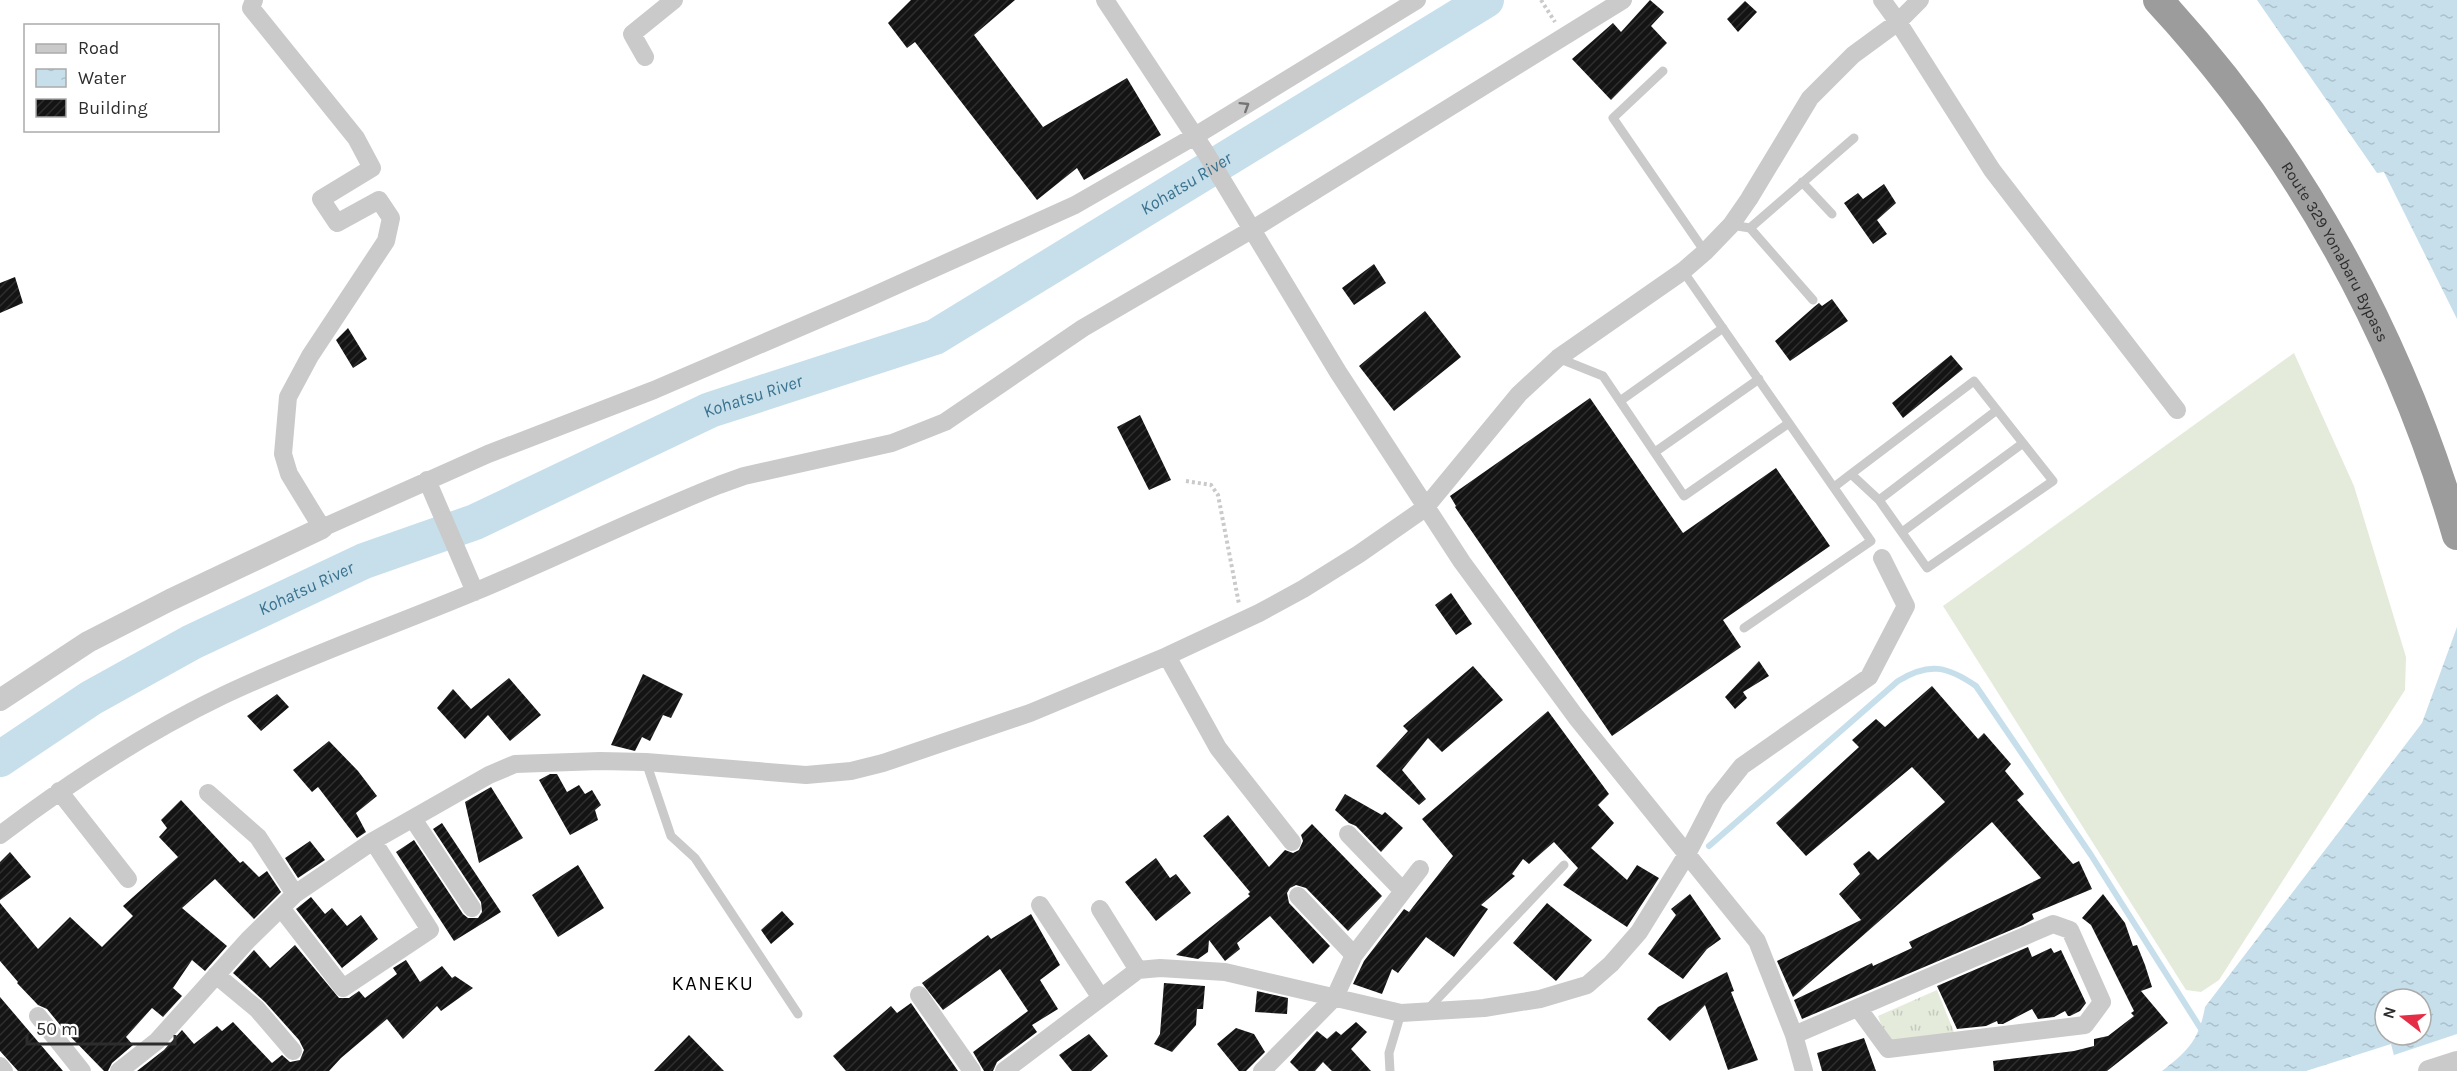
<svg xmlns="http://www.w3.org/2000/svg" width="2457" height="1071" font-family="Karla,sans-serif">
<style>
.park{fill:url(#park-tufts)}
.pitch{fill:#e4ebdb}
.water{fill:url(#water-ripples);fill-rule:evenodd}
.pier{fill:#fff}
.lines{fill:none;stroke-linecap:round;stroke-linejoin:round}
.stream{stroke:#c6dfeb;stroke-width:6}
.river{stroke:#c6dfeb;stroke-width:36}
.building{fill:url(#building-hatch)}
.path{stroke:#cacaca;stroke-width:4;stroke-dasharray:3 3;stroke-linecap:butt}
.service{stroke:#cacaca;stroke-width:9}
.minor{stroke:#cacaca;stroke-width:18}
.tertiary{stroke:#cacaca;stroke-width:22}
.trunk{stroke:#9c9c9c;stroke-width:30}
.oneway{stroke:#747474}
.labels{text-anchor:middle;stroke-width:6;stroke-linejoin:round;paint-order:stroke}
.street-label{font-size:16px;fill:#2d2d2d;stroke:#fff}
.water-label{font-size:18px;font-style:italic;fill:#3b738f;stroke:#fff}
.quarter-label{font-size:20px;letter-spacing:1.5px;fill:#000;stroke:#fff}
</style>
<defs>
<pattern id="park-tufts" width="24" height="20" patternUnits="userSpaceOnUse" patternTransform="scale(1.5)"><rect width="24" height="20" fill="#e4ebdb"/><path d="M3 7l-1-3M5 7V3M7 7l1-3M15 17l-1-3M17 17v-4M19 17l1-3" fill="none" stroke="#c4cabc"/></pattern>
<pattern id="water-ripples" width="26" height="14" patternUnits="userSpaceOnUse" patternTransform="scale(1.5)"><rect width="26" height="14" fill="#c6dfeb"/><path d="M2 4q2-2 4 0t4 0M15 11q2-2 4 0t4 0" fill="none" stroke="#aac0ca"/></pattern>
<pattern id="building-hatch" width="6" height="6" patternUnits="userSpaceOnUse" patternTransform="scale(1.5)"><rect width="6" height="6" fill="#141414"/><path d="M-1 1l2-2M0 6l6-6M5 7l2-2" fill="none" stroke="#2e2e2e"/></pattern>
</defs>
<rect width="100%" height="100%" fill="#fff"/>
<!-- park -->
<path class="park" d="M 1937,990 L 1956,1037 L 1887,1041 L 1878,1016 Z"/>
<!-- pitch -->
<path class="pitch" d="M 2294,353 L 2354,486 L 2406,657 L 2405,690 L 2219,980 L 2201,992 L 2186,990 L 1943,606 Z"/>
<!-- water -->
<path class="water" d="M 2257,0 L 2457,0 L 2457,319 L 2384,172 L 2377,173 Z
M 2457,627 L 2457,1071 L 2398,1071 L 2391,1044 L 2306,1071 L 2162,1071 C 2188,1051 2199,1040 2205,1007 L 2422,723 ZM 2385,999 L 2421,999 L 2421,1035 L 2385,1035 Z"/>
<!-- pier -->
<path class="pier" d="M 2457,1034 L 2457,1071 L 2395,1071 L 2391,1056 Z"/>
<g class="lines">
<!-- stream -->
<path class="stream" d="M 1709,846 L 1898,681 C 1929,662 1947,666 1976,686 L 2091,855 L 2201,1029"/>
<!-- river -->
<path class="river" id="s1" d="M 0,759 L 91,698 L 192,642 L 364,561 L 475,522 L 710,410 L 935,337 L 1486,0"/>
</g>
<!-- building -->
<path class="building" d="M 911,0 L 1015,0 L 974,35 L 1043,127 L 1127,78 L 1161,135 L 1084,180 L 1077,168 L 1037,200 L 915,42 L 907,48 L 888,23 Z
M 1650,0 L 1664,12 L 1651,26 L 1667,43 L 1611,100 L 1572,59 L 1613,23 L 1621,32 Z
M 1745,1 L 1757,12 L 1738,32 L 1727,19 Z
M 1884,184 L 1896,203 L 1877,220 L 1887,234 L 1873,244 L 1844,203 L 1858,193 L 1863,199 Z
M 1374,264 L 1386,283 L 1354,305 L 1342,288 Z
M 15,277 L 23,303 L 0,313 L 0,283 Z
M 1832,299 L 1848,321 L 1790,361 L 1775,341 L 1814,307 L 1819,303 L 1822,306 Z
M 1425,311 L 1461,357 L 1394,411 L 1359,366 Z
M 348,328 L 367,359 L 353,368 L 336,340 Z
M 1951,355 L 1963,369 L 1903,418 L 1892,403 Z
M 1590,398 L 1683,533 L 1776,468 L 1830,546 L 1723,620 L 1741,647 L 1612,736 L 1455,507 L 1456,506 L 1450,496 Z
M 1140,415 L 1171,480 L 1149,490 L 1117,427 Z
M 1451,593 L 1472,624 L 1456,635 L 1435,605 Z
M 1759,661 L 1769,676 L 1743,692 L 1747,698 L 1735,709 L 1725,697 Z
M 1473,666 L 1503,700 L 1442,752 L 1428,738 L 1402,770 L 1426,799 L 1419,805 L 1376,766 L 1408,731 L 1403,726 Z
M 643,674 L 683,694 L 671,718 L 663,715 L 650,741 L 642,737 L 635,751 L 611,745 Z
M 509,678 L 541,715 L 510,741 L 488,715 L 465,739 L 437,708 L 453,689 L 471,709 Z
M 1932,686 L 1978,739 L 1984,733 L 2011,764 L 2005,771 L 2024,794 L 2017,800 L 2073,864 L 2079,861 L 2092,889 L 2032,914 L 2034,919 L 2023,925 L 1802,1019 L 1794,1000 L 1872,963 L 1873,966 L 1912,948 L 1909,942 L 2041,878 L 1992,822 L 1793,997 L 1777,961 L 1861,920 L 1839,894 L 1860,874 L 1853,864 L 1869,851 L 1878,860 L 1945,802 L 1912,767 L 1806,856 L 1776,823 L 1859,747 L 1852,740 L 1876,719 L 1885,727 Z
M 277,694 L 289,707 L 261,731 L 247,716 Z
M 1548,711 L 1609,794 L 1598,805 L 1614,823 L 1591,848 L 1627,880 L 1637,865 L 1659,878 L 1627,927 L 1563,885 L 1578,868 L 1554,842 L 1529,864 L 1523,859 L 1512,874 L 1515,876 L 1481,905 L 1488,909 L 1454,957 L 1426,937 L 1398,973 L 1392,969 L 1382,994 L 1353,984 L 1364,961 L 1404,909 L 1409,912 L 1453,856 L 1422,819 Z
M 329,741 L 358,771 L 377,796 L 356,813 L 366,832 L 357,838 L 318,787 L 312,792 L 293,770 Z
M 550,774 L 557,774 L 567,792 L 579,785 L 585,794 L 592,790 L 601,805 L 595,810 L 598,820 L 570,835 L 539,780 Z
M 491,787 L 523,838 L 479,863 L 465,802 Z
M 1345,794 L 1382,815 L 1385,812 L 1403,828 L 1381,852 L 1356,826 L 1349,823 L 1335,810 Z
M 181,800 L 240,863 L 243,861 L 259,877 L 267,871 L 281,892 L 254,919 L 215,879 L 182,908 L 227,946 L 205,971 L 192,960 L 173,988 L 182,996 L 163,1017 L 152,1008 L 126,1037 L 133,1045 L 112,1063 L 108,1071 L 104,1071 L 65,1031 L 47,1009 L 38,1005 L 17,983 L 18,982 L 0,961 L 0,903 L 38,949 L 70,917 L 102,947 L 133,916 L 123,906 L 178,857 L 159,837 L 167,828 L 161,820 Z
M 1228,815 L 1269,867 L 1285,850 L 1293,853 L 1299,850 L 1303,841 L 1301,835 L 1312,824 L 1382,896 L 1348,931 L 1306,888 L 1296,885 L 1290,888 L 1287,893 L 1289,903 L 1330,946 L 1313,964 L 1270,916 L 1237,943 L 1240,949 L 1225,961 L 1209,940 L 1208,952 L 1198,959 L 1176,955 L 1250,896 L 1248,894 L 1250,892 L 1203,836 Z
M 442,823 L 501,912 L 454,941 L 396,852 L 414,840 L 463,914 L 468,918 L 478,918 L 482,912 L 481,902 L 433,829 Z
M 310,841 L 325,860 L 298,878 L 285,858 Z
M 10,852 L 31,877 L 0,900 L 0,862 Z
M 1156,858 L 1170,878 L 1176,874 L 1191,893 L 1156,921 L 1125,882 Z
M 578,865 L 604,908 L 558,937 L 532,895 Z
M 1690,894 L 1721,939 L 1707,949 L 1683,979 L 1648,954 L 1676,915 L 1671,909 Z
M 2103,894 L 2125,923 L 2133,946 L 2137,945 L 2145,965 L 2152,987 L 2141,991 L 2168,1023 L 2107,1071 L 1994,1071 L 1993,1061 L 2074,1051 L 2094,1046 L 2094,1039 L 2108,1036 L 2134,1016 L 2131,1013 L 2134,1011 L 2091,925 L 2082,918 Z
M 311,897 L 325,914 L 332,908 L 347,926 L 361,915 L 378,939 L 342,968 L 345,972 L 296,909 Z
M 1547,903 L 1592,940 L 1556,981 L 1513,943 Z
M 782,911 L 794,924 L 771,944 L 761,930 Z
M 1031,914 L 1060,965 L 1040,980 L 1058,1009 L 1032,1025 L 1037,1032 L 997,1062 L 993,1071 L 984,1071 L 973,1052 L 1028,1011 L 1000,969 L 943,1010 L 922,983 L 988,935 L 991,939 Z
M 295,945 L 339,998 L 349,998 L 359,991 L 365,998 L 397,974 L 393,968 L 406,960 L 420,982 L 442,966 L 452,978 L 455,976 L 473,988 L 441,1011 L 437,1006 L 403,1039 L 387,1019 L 341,1058 L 329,1071 L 137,1071 L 164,1050 L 182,1030 L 194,1044 L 217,1026 L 222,1031 L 233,1022 L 272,1063 L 282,1055 L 290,1062 L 300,1060 L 304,1050 L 299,1040 L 265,1002 L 233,973 L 254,950 L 270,968 Z
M 2028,947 L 2032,957 L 2051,948 L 2054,953 L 2061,950 L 2086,1003 L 2080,1011 L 2070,1016 L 2068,1016 L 2065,1011 L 2054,1017 L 2038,1019 L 2032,1009 L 2003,1024 L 1998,1024 L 1997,1021 L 1986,1026 L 1957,1029 L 1937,986 Z
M 1727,972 L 1734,991 L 1731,992 L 1758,1060 L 1728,1070 L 1705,1005 L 1670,1041 L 1647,1019 L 1658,1007 Z
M 1164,983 L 1205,986 L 1203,1009 L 1197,1009 L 1196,1025 L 1172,1052 L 1154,1044 L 1160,1034 Z
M 1257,991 L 1288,998 L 1287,1014 L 1255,1012 Z
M 0,997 L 63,1071 L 18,1071 L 0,1051 Z
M 911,1003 L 958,1071 L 846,1071 L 833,1056 L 891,1006 L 897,1013 Z
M 1356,1022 L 1367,1032 L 1351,1049 L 1371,1071 L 1332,1071 L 1323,1062 L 1315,1071 L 1299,1071 L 1290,1062 L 1317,1031 L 1327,1039 L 1336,1031 L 1341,1035 Z
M 1236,1028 L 1254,1034 L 1265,1052 L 1246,1071 L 1239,1071 L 1217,1044 Z
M 1089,1034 L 1108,1056 L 1091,1071 L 1072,1071 L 1059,1055 Z
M 689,1035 L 724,1071 L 654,1071 Z
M 1864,1038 L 1876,1071 L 1822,1071 L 1817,1053 Z"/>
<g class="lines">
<!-- path -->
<path class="path" d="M 1541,0 L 1555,22
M 1186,481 L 1211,485 L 1218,495 L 1239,604"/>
<!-- service -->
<path class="service" d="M 1663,71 L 1613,118 L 1705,252
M 1802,182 L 1832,214
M 1731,225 L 1750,228 L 1854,138
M 1750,228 L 1813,300
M 1683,271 L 1871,541 L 1744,628
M 1558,358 L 1603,376 L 1684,496 L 1789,423
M 1620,401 L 1723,328
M 1655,452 L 1759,379
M 1834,487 L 1851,474 L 1974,381 L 2053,481 L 1927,568 L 1879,500 L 1851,474
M 1879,500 L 1997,410
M 1902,532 L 2023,443
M 646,762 L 671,836 L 695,858 L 798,1014
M 1427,1010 L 1564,865
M 1390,1071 L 1389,1053 L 1401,1013"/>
<!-- minor -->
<path class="minor" d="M 254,0 L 251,8 L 356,138 L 372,168 L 321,199 L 337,223 L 379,200 L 391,218 L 386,241 L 310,356 L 288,397 L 283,454 L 289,474 L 322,528 L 488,454 L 654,390 L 866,299 L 1075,205 L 1195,136 L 1417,0
M 1105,0 L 1204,150 L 1338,372 L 1462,562 L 1576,717 L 1757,941 L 1794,1035 L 1804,1071
M 1882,0 L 1898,22 L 1992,170 L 2177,410
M 645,57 L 632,34 L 674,0
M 427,480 L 475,592
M 1167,656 L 1218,748 L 1292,842
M 59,791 L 128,879
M 208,793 L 258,837 L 295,894
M 413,819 L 472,908
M 1348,834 L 1403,891
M 0,835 C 70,782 143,734 222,696 C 304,657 390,627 474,592 C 556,558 636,518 719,485 L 744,476 L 892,443 L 945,422 L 1083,328 L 1253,229 L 1623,0
M 1298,896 L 1354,955
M 1040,905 L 1101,998
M 281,908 L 343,988 L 430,930 L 373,841
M 1100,909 L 1138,970
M 216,975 L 257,1009 L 293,1051
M 919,995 L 972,1071
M 38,1016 L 82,1071
M 1794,1035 L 2053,924 L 2070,930 L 2102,1002 L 2085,1025 L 1888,1049 L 1858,1008
M 0,1066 L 4,1071
M 119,1071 L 157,1041 L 248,940 L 295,894 L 373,841 L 489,775 L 515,764 L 600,761 L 646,762 L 806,775 L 851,771 L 883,763 L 1030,713 L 1167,656 L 1259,613 L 1303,589 L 1359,554 L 1425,508 L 1519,394 L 1558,358 L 1683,271 L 1705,252 L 1731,225 L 1749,199 L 1810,98 L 1853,55 L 1898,22 L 1920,0
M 1004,1071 L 1138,970 L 1160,968 L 1225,972 L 1401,1013 L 1484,1008 L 1540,999 L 1587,985 L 1611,964 L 1639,932 L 1686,856 L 1715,800 L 1742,766 L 1869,677 L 1906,606 L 1882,558
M 1262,1071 L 1335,997 L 1354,955 L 1420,869"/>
<!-- tertiary -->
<path class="tertiary" d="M 0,700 L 88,642 L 170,600 L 322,528
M 2429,1071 L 2457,1062"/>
<!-- trunk -->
<path class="trunk" id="s2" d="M 2158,0 C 2298,151 2400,338 2457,535"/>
</g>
<!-- one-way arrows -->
<defs><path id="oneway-chevron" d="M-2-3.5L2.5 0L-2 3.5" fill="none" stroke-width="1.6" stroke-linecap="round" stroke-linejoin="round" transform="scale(1.5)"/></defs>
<use class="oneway" href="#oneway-chevron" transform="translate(1245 106) rotate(-32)"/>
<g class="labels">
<!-- street labels -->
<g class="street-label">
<text dy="6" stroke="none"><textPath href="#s2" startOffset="309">Route 329 Yonabaru Bypass</textPath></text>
</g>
<!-- water labels -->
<g class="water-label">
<text dy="6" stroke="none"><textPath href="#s1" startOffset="1324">Kohatsu River</textPath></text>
<text dy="6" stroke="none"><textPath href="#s1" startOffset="838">Kohatsu River</textPath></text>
<text dy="6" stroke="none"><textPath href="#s1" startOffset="351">Kohatsu River</textPath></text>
</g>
<!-- quarter labels -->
<g class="quarter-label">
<text x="713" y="990">KANEKU</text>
</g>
</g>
<!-- legend -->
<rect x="24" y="24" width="195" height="108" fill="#ffffff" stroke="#ababab" stroke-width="1.5"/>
<rect x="36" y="44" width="30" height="9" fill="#cacaca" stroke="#ababab" stroke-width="1.5"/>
<text x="78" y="54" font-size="18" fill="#2d2d2d">Road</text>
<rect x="36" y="69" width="30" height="18" fill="url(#water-ripples)" stroke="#ababab" stroke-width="1.5"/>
<text x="78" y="84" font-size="18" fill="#2d2d2d">Water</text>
<rect x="36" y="99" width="30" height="18" fill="url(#building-hatch)" stroke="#ababab" stroke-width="1.5"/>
<text x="78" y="114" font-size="18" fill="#2d2d2d">Building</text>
<!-- north arrow -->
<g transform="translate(2403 1017) rotate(287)"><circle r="28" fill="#ffffff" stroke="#ababab" stroke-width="1.5"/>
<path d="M0-4.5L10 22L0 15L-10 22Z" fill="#e52e45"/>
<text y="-9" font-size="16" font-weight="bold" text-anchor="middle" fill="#2d2d2d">N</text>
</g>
<!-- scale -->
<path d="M27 1035v9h148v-9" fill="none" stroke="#2d2d2d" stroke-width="3"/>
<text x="36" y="1035" font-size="18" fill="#2d2d2d" stroke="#ffffff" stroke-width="4.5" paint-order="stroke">50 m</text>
</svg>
